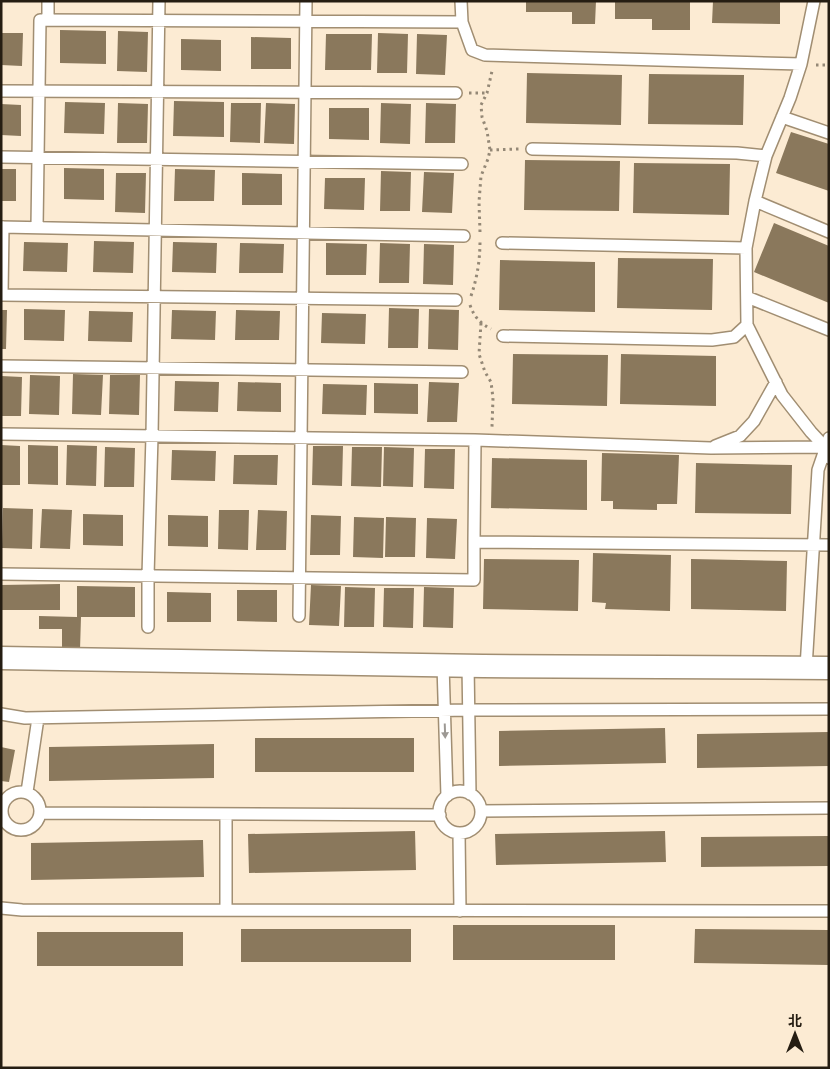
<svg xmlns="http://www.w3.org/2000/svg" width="830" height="1069" font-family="Rubik,'Noto Sans SC',sans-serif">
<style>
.building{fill:#8a785c}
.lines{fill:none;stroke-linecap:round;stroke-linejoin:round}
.lane-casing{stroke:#a18e72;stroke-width:14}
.street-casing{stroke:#a18e72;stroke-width:25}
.path{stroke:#948876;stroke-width:3;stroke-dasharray:2.5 4;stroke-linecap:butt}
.lane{stroke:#fff;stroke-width:11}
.street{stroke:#fff;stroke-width:22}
.oneway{fill:#9d9994}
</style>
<rect width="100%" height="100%" fill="#fcebd3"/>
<!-- building -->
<path class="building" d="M 526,1 L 596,1 L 595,24 L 572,24 L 572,12 L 526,12 Z
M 615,1 L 690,1 L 690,30 L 652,30 L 652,19 L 615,19 Z
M 713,1 L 780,1 L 780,24 L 712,23 Z
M 60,30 L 106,31 L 106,64 L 60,63 Z
M 118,31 L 148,32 L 147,72 L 117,71 Z
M 1,33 L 23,33 L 22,66 L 1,65 Z
M 378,33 L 408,34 L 407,73 L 377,73 Z
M 326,34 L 372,34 L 371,70 L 325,70 Z
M 417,34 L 447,35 L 445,75 L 416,74 Z
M 251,37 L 291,38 L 291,69 L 251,69 Z
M 181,39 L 221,40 L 221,71 L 181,70 Z
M 527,73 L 622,75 L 621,125 L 526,123 Z
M 649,74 L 744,75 L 743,125 L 648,124 Z
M 174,101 L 224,102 L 224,137 L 173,136 Z
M 65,102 L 105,103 L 104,134 L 64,133 Z
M 118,103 L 148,104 L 147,143 L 117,143 Z
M 231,103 L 261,103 L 260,143 L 230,142 Z
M 266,103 L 295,104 L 294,144 L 264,143 Z
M 381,103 L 411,104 L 410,144 L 380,143 Z
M 426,103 L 456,104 L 455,143 L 425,143 Z
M 1,104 L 21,105 L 21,136 L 1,135 Z
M 329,108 L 369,108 L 369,140 L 329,139 Z
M 791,132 L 829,144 L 829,191 L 776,173 Z
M 525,160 L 620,161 L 619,211 L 524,210 Z
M 634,163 L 730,164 L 729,215 L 633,213 Z
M 64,168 L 104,169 L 104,200 L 64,199 Z
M 1,169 L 16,169 L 16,201 L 1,201 Z
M 175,169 L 215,170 L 214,201 L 174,201 Z
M 381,171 L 411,172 L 410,211 L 380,211 Z
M 424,172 L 454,173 L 452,213 L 422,212 Z
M 116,173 L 146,173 L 145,213 L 115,212 Z
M 242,173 L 282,174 L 282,205 L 242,205 Z
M 325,178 L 365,178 L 364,210 L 324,209 Z
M 774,223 L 829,246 L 829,303 L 754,272 Z
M 94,241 L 134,242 L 133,273 L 93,272 Z
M 24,242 L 68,243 L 67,272 L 23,271 Z
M 173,242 L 217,243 L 216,273 L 172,272 Z
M 240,243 L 284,244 L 283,273 L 239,273 Z
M 326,243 L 367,244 L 366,275 L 326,275 Z
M 380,243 L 410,244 L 409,283 L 379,283 Z
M 424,244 L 454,245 L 453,285 L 423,284 Z
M 618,258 L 713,259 L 712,310 L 617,308 Z
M 500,260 L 595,262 L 595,312 L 499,310 Z
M 389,308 L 419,309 L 418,348 L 388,348 Z
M 24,309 L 65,310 L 64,341 L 24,340 Z
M 429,309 L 459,310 L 458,350 L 428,349 Z
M 1,310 L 7,310 L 6,349 L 1,349 Z
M 172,310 L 216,311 L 215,340 L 171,339 Z
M 236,310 L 280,311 L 279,340 L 235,340 Z
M 89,311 L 133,312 L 132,342 L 88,341 Z
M 322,313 L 366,314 L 365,344 L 321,343 Z
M 513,354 L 608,355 L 607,406 L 512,404 Z
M 621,354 L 716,356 L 716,406 L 620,404 Z
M 73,374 L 103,375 L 101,415 L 72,414 Z
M 30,375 L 60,376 L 59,415 L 29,414 Z
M 110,375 L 140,375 L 139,415 L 109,414 Z
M 1,376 L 22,377 L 21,416 L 1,416 Z
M 175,381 L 219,382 L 218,412 L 174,411 Z
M 238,382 L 281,383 L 281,412 L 237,411 Z
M 429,382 L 459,383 L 457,422 L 427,422 Z
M 374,383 L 418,384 L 418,414 L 374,413 Z
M 323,384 L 367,385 L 366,415 L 322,414 Z
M 1,445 L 20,446 L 20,485 L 1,485 Z
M 28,445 L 58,446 L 58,485 L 28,484 Z
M 67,445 L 97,446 L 96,486 L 66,485 Z
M 313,446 L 343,446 L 342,486 L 312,485 Z
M 105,447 L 135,448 L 134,487 L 104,487 Z
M 352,447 L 382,447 L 381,487 L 351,486 Z
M 384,447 L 414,448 L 413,487 L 383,486 Z
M 425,449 L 455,449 L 454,489 L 424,488 Z
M 172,450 L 216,451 L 215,481 L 171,480 Z
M 602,453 L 679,455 L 677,504 L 657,504 L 657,510 L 613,509 L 613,501 L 601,501 Z
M 234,455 L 278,455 L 277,485 L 233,484 Z
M 492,458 L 587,460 L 587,510 L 491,508 Z
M 696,463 L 792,465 L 791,514 L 695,513 Z
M 3,508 L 33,509 L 32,549 L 2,548 Z
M 42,509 L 72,510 L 70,549 L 40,548 Z
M 219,510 L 249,510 L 248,550 L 218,549 Z
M 258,510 L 287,511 L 286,550 L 256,550 Z
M 83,514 L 123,515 L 123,546 L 83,545 Z
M 168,515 L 208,516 L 208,547 L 168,546 Z
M 311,515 L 341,516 L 340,555 L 310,555 Z
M 354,517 L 384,518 L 383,558 L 353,557 Z
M 386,517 L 416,518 L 415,557 L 385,557 Z
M 427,518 L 457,519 L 455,559 L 426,558 Z
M 593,553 L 671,555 L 670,611 L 605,609 L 606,603 L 592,602 Z
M 484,559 L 579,560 L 578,611 L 483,609 Z
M 691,559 L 787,561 L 786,611 L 691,609 Z
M 60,584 L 60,610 L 1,610 L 1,585 Z
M 311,585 L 341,586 L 339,626 L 309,625 Z
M 77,586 L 135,587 L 135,617 L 81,617 L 80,650 L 62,650 L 62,629 L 39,629 L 39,616 L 77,617 Z
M 345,587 L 375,588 L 374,627 L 344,627 Z
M 424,587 L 454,588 L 453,628 L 423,627 Z
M 384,588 L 414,588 L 413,628 L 383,627 Z
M 237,590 L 277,590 L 277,622 L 237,621 Z
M 167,592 L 211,593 L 211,622 L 167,622 Z
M 665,728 L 666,763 L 499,766 L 499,731 Z
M 829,732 L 829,766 L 697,768 L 697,734 Z
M 255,738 L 414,738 L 414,772 L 255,772 Z
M 214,744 L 214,778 L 49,781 L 49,747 Z
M 1,747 L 15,750 L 9,782 L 1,781 Z
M 415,831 L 416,870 L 249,873 L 248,834 Z
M 665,831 L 666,862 L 496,865 L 495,834 Z
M 829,836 L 829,866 L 701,867 L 701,837 Z
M 203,840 L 204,877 L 31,880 L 31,843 Z
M 453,925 L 615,925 L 615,960 L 453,960 Z
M 241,929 L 411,929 L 411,962 L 241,962 Z
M 695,929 L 829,930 L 829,965 L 694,963 Z
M 37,932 L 183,932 L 183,966 L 37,966 Z"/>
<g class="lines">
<!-- lane casing -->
<g class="lane-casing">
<path id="lane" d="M 461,1 L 462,22 L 472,50 L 485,55 L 801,64
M 814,1 L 801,64 L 790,98 L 766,156 L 755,201 L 746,248 L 747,325 L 782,395 L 811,432 L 826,448 L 829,458
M 48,20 L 48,1
M 1,91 L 456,93
M 782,117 L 829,133
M 532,149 L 737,153 L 766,156
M 1,157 L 462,164
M 755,201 L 829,232
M 1,227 L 464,236
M 37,227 L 40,20 L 462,22
M 502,243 L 746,248
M 1,295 L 456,300
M 2,295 L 3,227
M 747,297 L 829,330
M 503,336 L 712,340 L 734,337 L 747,325
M 1,366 L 462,372
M 1,434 L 475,440 L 711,448 L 829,447
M 475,440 L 474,542 L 829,545
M 715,446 L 740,436 L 754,421 L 776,382
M 1,574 L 474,580 L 474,542
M 299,616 L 306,1
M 148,627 L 148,576 L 152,436 L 159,1
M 443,665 L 447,796
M 468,665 L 470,794
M 806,668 L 818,470 L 829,438
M 1,714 L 25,718 L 469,710 L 829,709
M439 812a21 21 0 1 1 42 0a21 21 0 1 1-42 0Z
M2 811a19 19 0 1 1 38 0a19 19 0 1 1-38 0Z
M 27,792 L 38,718
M 481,811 L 829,808
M 41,813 L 440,815
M 226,814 L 226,910
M 459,833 L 460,911
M 1,908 L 22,910 L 829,911"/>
</g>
<!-- street casing -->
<g class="street-casing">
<path id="street" d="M 1,658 L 483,666 L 829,668"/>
</g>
<!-- path -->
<path class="path" d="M 816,65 L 829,65
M 469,93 L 487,93
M 490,150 L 519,149
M 480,232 L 479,202 L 481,176 L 488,159 L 490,150 L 487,131 L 482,117 L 481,105 L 487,93 L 492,71
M 471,296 C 477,278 480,261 480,241
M 470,305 C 474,317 480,323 491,329
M 481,323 L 479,354 L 485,372 L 491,382 L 493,398 L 492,427"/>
<!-- lane -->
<use href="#lane" class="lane"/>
<!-- street -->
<use href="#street" class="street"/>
</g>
<!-- one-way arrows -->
<defs><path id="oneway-solid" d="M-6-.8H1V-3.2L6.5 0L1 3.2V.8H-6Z" transform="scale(1.25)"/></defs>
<use class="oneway" href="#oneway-solid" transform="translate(445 731) rotate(88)"/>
<!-- border -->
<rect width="830" height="1069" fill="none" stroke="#251d12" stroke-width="5"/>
<!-- north arrow -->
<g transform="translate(795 1034)" stroke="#fcebd3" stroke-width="4" paint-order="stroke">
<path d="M0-4L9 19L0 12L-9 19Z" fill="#251d12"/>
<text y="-8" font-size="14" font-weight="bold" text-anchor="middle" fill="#251d12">北</text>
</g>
</svg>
